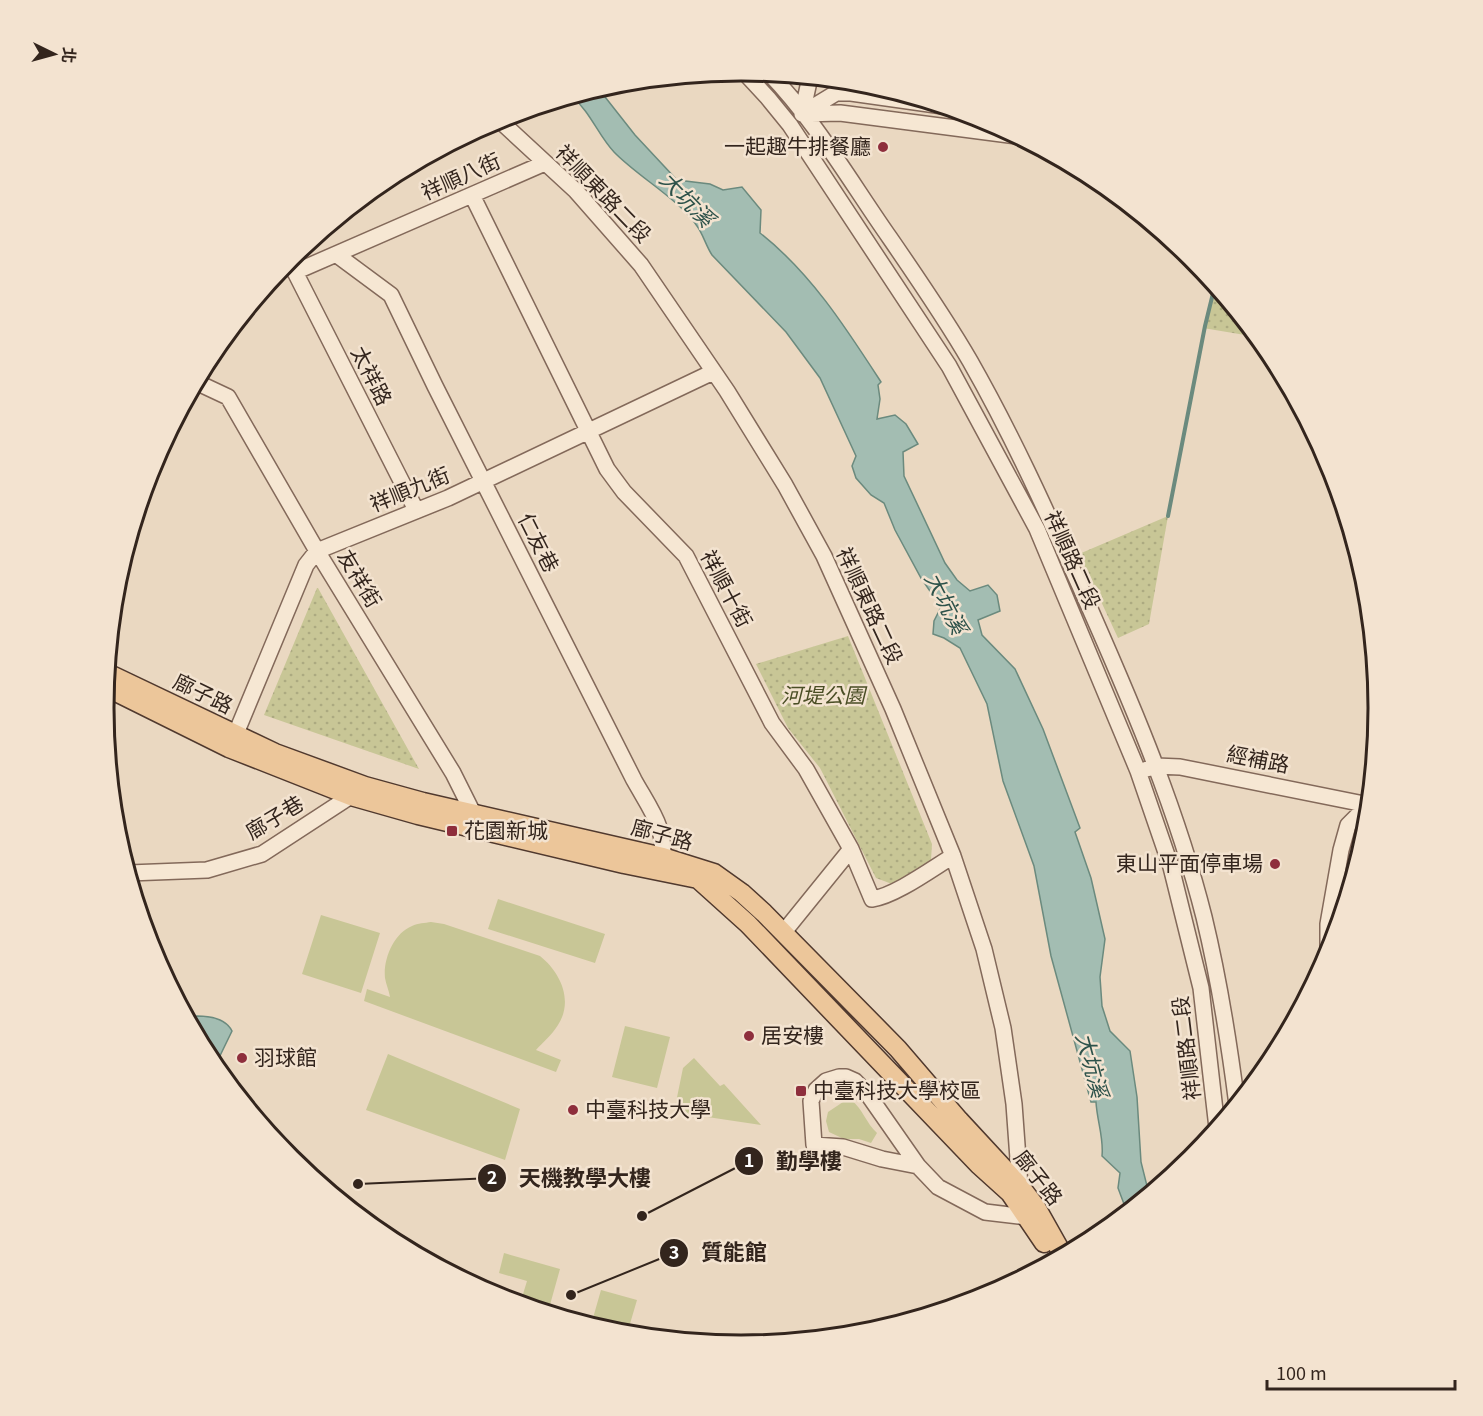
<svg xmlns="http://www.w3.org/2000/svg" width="1483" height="1416" font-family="Georgia,'Noto Sans TC',serif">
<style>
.green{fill:#c8c696}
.park{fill:url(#park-dots)}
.water{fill:#a3bdb2;stroke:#6b8a7e;stroke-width:1.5}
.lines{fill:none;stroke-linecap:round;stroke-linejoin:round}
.stream{stroke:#6b8a7e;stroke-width:4}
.minor-casing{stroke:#83695a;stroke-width:18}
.major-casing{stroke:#50392e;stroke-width:21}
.minor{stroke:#f6e7d3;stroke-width:15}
.major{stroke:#ecc69a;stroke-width:18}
.poi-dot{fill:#8e2e3c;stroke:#f3e3d0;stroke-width:2}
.labels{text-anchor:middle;stroke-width:5;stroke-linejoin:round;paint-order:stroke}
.poi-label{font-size:21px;fill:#33251d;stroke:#f3e3d0;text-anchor:start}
.street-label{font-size:21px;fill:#33251d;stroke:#f3e3d0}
.park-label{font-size:21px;font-style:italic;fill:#4a4e25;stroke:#f3e3d0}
.water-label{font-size:22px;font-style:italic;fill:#2d524a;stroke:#f3e3d0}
.rim{fill:none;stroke:#33251d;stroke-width:3}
.leader{fill:none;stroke:#33251d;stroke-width:2}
.callout-dot{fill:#33251d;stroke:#f3e3d0;stroke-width:2}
.mark-label{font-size:18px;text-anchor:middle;font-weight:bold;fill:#fff}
.callout-label{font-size:22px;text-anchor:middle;font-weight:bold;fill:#33251d;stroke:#f3e3d0;stroke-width:5;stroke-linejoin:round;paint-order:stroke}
</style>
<defs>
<pattern id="park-dots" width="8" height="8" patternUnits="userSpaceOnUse" patternTransform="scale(1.5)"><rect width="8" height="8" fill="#c8c696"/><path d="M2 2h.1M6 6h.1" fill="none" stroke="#acaa81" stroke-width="1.8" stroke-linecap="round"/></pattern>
</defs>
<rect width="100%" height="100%" fill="#ead8c1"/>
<!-- green -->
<path class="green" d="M 498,899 L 605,934 L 595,963 L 488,929 Z
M 321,915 L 380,933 L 361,993 L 302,974 Z
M 431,922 L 444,924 L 540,956 C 560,972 574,1000 558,1025 C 552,1035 543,1042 536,1050 L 561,1060 L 556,1072 L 364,1001 L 367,989 L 390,997 C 389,991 386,984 385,978 C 383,959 394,933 412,926 C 418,923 425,923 431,922 Z
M 625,1026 L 670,1037 L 657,1088 L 612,1077 Z
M 388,1054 L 520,1109 L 505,1160 L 366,1110 Z
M 694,1058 L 720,1086 L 724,1084 L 761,1125 L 674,1112 L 683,1068 Z
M 851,1100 C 863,1109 866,1123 877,1133 L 871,1143 L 859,1139 L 844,1139 L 829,1132 L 826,1121 L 828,1112 L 843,1102 Z
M 504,1253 L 560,1269 L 548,1312 L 520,1304 L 527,1281 L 499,1273 Z
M 601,1290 L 637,1300 L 627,1334 L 591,1325 Z"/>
<!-- park -->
<path class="park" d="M 1214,283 L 1257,337 L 1203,328 Z
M 1168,516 L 1149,624 L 1118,638 L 1079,554 Z
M 317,588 L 318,588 L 419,769 L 264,715 Z
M 848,636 L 932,844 L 931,860 L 892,884 L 876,878 L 820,768 L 788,728 L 756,664 Z"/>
<!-- water -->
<path class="water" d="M 598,88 L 635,135 L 677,180 L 710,184 L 723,190 L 742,187 L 761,210 L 760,233 C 811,273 846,328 881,382 L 878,385 L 880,399 L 877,419 L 895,415 L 906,424 L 918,444 L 903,452 L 904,476 L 945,563 L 957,580 L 970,591 L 988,585 L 997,595 L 1000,611 L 978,620 L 982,635 L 1015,669 L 1043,729 L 1080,828 L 1075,832 L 1091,878 L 1105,939 L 1100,977 L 1102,1006 L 1110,1031 L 1130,1051 L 1137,1097 L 1141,1162 L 1149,1194 L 1127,1212 L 1118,1188 L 1120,1173 L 1102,1156 C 1104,1138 1097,1121 1096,1102 L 1091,1102 L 1051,956 L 1034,866 L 1003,781 L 987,704 L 960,648 L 944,638 L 933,634 L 934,621 L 941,607 L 921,578 L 895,530 L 884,503 L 871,495 L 856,478 L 852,466 L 856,456 L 820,378 L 786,332 L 712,255 C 706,246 703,234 697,226 C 680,200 637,176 614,152 C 598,135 590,111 572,97 Z
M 197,1016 C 211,1016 226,1019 232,1031 L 215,1066 L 188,1019 Z"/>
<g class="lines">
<!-- stream -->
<path class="stream" d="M 1168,516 L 1205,326 L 1215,285"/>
<!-- minor casing -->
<g class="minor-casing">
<path id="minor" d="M 743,71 L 768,98 L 790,125 L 949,366 L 1037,529 L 1138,771 L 1171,867 L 1201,988 L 1217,1128
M 769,73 C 813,118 849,179 885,231 C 914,273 944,316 970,361 C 1011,433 1045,508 1079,584 C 1127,692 1175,802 1204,917 C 1219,979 1229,1042 1237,1105
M 803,113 L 836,93 L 851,93 L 943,106
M 802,114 L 840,113 L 1017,136
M 802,114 L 810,77
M 498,119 L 576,191 L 641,265 L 727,391 L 785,485 L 824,556 L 893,709 L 953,856 L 984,949 L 1003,1028 L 1014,1104 L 1020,1186 L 1015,1189
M 472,195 L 607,469 L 624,492 L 686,556 L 772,723 L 806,769 L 851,849 L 872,899 C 895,896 933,868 953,856
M 337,255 L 391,295 L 435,386 L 634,780 C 650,809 669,831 661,866
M 285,264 L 295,272 L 416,510
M 295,272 L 545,163
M 196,382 L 228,397 L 317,551 L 453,773 L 473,813
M 232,743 L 306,565 L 317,551 L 448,498 L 713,372
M 1147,769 L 1156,766 L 1180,767 L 1369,805
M 129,873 L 207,870 L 262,854 L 357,792
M 783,933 L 851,849
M 1328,957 L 1328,924 L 1341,850 L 1348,825 L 1358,815 L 1369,808
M 918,1166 L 882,1159 L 843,1147 L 814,1145 L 811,1101 L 816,1090 L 826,1081 L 839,1077 L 846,1077 L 855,1081 L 867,1093 L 918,1166 L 938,1187 L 985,1212 L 1027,1217"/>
</g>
<!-- major casing -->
<g class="major-casing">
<path id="major" d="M 107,673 L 275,753 L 365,786 L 423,802 L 663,857 L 714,873 L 742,893 L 764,913 L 898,1049 L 959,1120 L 1020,1186 L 1036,1207 L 1063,1255
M 106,687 L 229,748 L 351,796 L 418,815 L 624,864 L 698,879 L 748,924 L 979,1165 L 1010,1193 L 1044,1243"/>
</g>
<!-- minor -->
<use href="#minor" class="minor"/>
<!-- major -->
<use href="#major" class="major"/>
</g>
<!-- markers -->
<g class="poi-dot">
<circle cx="883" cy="147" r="6"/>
<rect x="446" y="825" width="12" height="12" rx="3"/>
<circle cx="1275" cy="864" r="6"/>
<circle cx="749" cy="1036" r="6"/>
<circle cx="242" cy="1058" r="6"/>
<rect x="795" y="1085" width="12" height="12" rx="3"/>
<circle cx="573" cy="1110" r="6"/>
</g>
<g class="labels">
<!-- poi labels -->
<g class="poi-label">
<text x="871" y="154" text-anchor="end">一起趣牛排餐廳</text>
<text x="464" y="838">花園新城</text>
<text x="1263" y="871" text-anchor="end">東山平面停車場</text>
<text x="761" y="1043">居安樓</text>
<text x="254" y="1065">羽球館</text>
<text x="813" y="1098">中臺科技大學校區</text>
<text x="585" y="1117">中臺科技大學</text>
</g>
<!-- street labels -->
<g class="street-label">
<text transform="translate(461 177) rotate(-24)" y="7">祥順八街</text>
<text transform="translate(603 194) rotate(46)" y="7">祥順東路二段</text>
<text transform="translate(371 376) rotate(63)" y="7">太祥路</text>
<text transform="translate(410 490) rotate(-22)" y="7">祥順九街</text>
<text transform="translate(538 543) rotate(63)" y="7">仁友巷</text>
<text transform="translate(1072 560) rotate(66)" y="7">祥順路二段</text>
<text transform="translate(359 579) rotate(59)" y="7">友祥街</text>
<text transform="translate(726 589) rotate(62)" y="7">祥順十街</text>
<text transform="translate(869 606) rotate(65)" y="7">祥順東路二段</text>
<text transform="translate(203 694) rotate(26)" y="7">廍子路</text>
<text transform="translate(1258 760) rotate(11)" y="7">經補路</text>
<text transform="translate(275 818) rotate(-31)" y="7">廍子巷</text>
<text transform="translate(662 835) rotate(15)" y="7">廍子路</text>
<text transform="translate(1187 1048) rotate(-97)" y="7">祥順路二段</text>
<text transform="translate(1038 1178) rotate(52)" y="7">廍子路</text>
</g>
<!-- park labels -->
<g class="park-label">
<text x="823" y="703">河堤公園</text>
</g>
<!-- water labels -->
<g class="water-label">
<text transform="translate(687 199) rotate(46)" y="8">大坑溪</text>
<text transform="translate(946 603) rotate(63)" y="8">大坑溪</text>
<text transform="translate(1092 1065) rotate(75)" y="8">大坑溪</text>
</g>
</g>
<!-- crop -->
<path d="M0 0H1483V1416H0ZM114 708a627 627 0 1 1 1254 0a627 627 0 1 1-1254 0Z" fill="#f3e3d0" fill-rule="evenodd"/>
<path class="rim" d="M114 708a627 627 0 1 1 1254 0a627 627 0 1 1-1254 0Z"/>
<!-- callouts -->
<path class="leader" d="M642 1216L749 1161M358 1184L492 1178M571 1295L674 1253"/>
<g class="callout-dot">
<circle cx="642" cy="1216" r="6"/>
<circle cx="358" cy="1184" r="6"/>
<circle cx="571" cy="1295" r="6"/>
<circle cx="749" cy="1161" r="15"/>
<circle cx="492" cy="1178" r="15"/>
<circle cx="674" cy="1253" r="15"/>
</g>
<g class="mark-label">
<text x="749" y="1167">1</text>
<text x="492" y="1184">2</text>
<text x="674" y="1259">3</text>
</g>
<g class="callout-label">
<text x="809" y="1169">勤學樓</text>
<text x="585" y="1186">天機教學大樓</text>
<text x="734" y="1260">質能館</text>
</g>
<!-- north arrow -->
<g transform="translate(54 54) rotate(95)" stroke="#f3e3d0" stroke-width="4.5" paint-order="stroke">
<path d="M0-4.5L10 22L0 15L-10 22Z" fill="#33251d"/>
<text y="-9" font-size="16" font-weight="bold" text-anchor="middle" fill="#33251d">北</text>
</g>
<!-- scale -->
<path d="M1267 1380v9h188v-9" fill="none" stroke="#33251d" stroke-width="3"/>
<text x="1276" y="1380" font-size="18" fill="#33251d" stroke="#f3e3d0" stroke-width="4.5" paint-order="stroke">100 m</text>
</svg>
